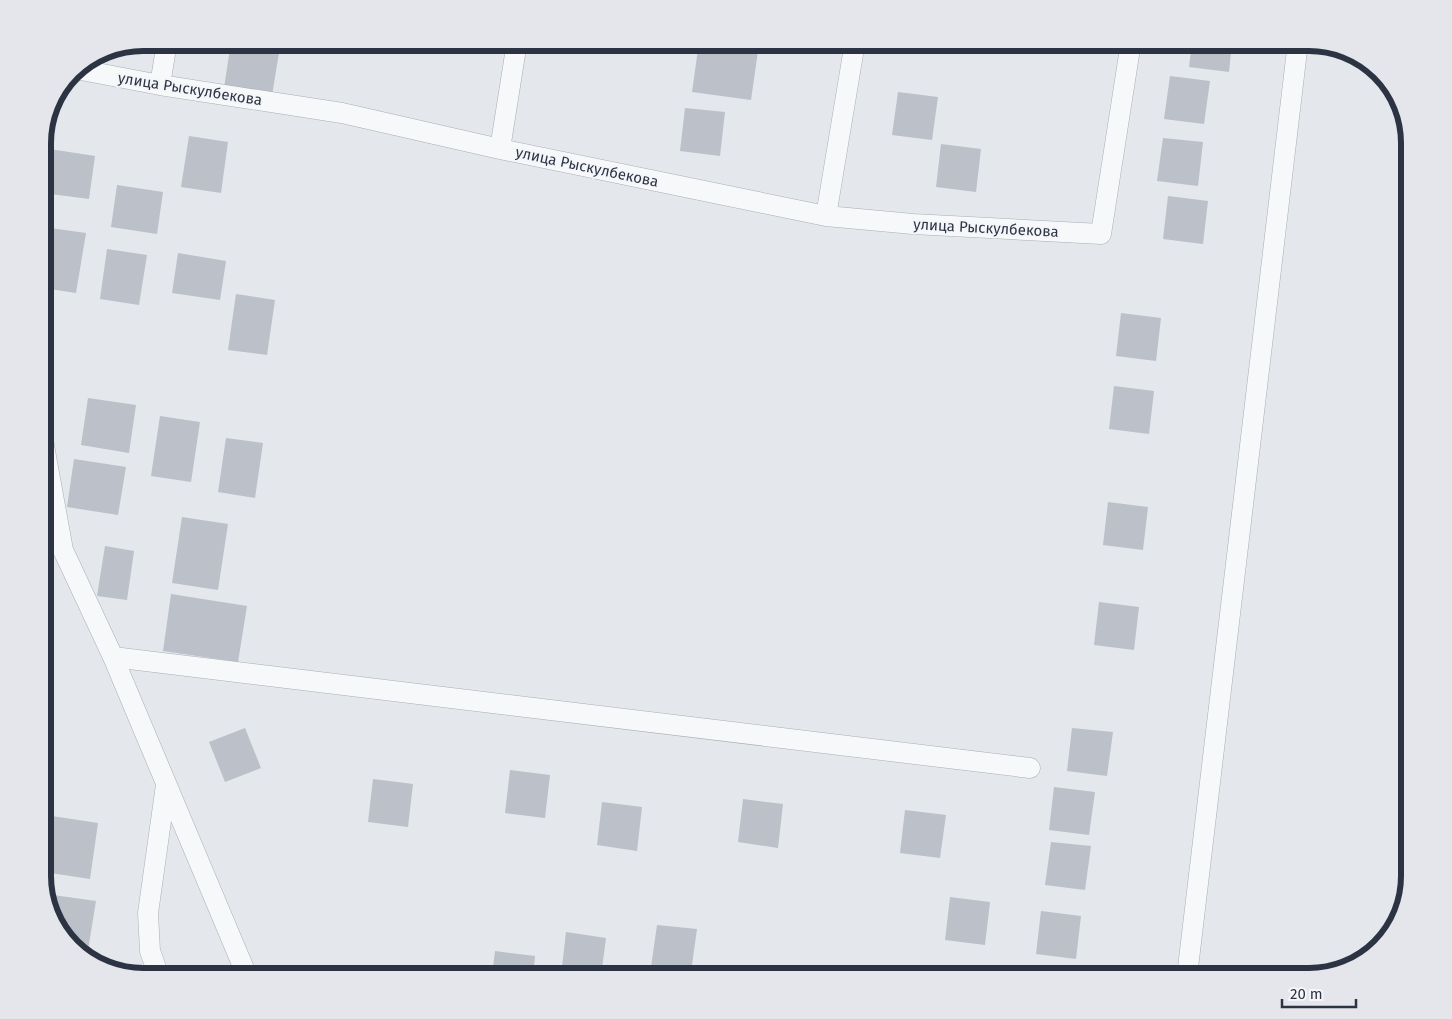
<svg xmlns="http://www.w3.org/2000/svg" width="1452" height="1019" font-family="'Fira Sans',sans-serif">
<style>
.building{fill:#bbc0c9}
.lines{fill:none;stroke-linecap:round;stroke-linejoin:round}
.street-casing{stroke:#a9aeb6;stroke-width:21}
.street{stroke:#f7f8fa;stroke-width:20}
.labels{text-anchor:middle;stroke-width:4;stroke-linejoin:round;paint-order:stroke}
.street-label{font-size:15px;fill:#2c3444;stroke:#f4f6f9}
.rim{fill:none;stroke:#2c3444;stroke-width:6}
</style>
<rect width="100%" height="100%" fill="#e4e7eb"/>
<!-- building -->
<path class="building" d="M 231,42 L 254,42 L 280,47 L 272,95 L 224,88 Z
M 699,42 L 759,44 L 751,100 L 692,92 Z
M 1192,42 L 1232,42 L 1229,72 L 1189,67 Z
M 1170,76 L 1210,81 L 1204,124 L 1164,119 Z
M 898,92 L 938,97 L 932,140 L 892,135 Z
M 685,108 L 725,112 L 720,156 L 680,151 Z
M 189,136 L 228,142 L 221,193 L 181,187 Z
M 1163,138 L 1203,142 L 1198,186 L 1157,181 Z
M 941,144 L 981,149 L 976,192 L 936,187 Z
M 43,148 L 95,156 L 89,199 L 43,193 Z
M 117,185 L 163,192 L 157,234 L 111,227 Z
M 1168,196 L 1208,201 L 1203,244 L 1163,239 Z
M 43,227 L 86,233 L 76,293 L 43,288 Z
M 107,249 L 147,255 L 139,305 L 100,299 Z
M 178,253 L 226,261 L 220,300 L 172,293 Z
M 236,294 L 275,300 L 267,355 L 228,350 Z
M 1121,313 L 1161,318 L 1156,361 L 1116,356 Z
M 1114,386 L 1154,391 L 1149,434 L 1109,429 Z
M 88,398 L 136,405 L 129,453 L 81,445 Z
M 160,416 L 200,422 L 191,482 L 151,476 Z
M 226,438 L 263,443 L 255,498 L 218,492 Z
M 74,459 L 126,467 L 118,515 L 67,507 Z
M 1108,502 L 1148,507 L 1143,550 L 1103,545 Z
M 182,517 L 228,524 L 218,590 L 172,583 Z
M 105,546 L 134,551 L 127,600 L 97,596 Z
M 171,594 L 247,606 L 238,662 L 163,651 Z
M 1099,602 L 1139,607 L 1134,650 L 1094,645 Z
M 245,728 L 261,768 L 225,782 L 209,742 Z
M 1072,728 L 1113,732 L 1107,776 L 1067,771 Z
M 510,770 L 550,775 L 545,818 L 505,813 Z
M 373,779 L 413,784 L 408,827 L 368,822 Z
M 1054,787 L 1095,792 L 1089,835 L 1049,830 Z
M 743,799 L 783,804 L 778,848 L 738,842 Z
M 602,802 L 642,807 L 637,851 L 597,845 Z
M 905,810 L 946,815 L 940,858 L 900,853 Z
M 52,816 L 98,823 L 90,879 L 44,872 Z
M 1051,842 L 1091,846 L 1085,890 L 1045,885 Z
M 46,894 L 96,901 L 88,950 L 77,948 L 56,926 Z
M 950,897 L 990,902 L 985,945 L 945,940 Z
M 1041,911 L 1081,916 L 1076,959 L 1036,954 Z
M 657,925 L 697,929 L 691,972 L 651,967 Z
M 566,932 L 606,938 L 601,976 L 561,976 Z
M 495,951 L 535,956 L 533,976 L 492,976 Z
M 1031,965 L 1071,971 L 1070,976 L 1029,976 Z
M 864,967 L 904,972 L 904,976 L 863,976 Z"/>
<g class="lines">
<!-- street casing -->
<g class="street-casing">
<path id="street" d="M 76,69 L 160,85 L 342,113 L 500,149 L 826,216 L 913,224 L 1101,234 L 1131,42
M 160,85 L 167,42
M 500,149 L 517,42
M 826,216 L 855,42
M 43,440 L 63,550 L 113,657 L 247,976
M 113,657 L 1030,768
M 159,976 L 150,951 L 148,913 L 166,785
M 1187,976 L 1298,42"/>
</g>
<!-- street -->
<use href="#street" class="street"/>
</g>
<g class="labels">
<!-- street labels -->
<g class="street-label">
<text transform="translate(190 89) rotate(9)" y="5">улица Рыскулбекова</text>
<text transform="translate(587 167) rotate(12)" y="5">улица Рыскулбекова</text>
<text transform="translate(986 228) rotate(3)" y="5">улица Рыскулбекова</text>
</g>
</g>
<!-- crop -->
<path d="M0 0H1452V1019H0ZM143 51H1309A92 92 0 0 1 1401 143V876A92 92 0 0 1 1309 968H143A92 92 0 0 1 51 876V143A92 92 0 0 1 143 51Z" fill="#e4e6eb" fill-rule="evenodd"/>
<path class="rim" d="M143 51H1309A92 92 0 0 1 1401 143V876A92 92 0 0 1 1309 968H143A92 92 0 0 1 51 876V143A92 92 0 0 1 143 51Z"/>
<!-- scale -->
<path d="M1282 999v8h74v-8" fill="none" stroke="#2c3444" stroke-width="2.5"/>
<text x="1290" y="999" font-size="15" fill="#2c3444" stroke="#f4f6f9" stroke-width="4" paint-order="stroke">20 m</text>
</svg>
